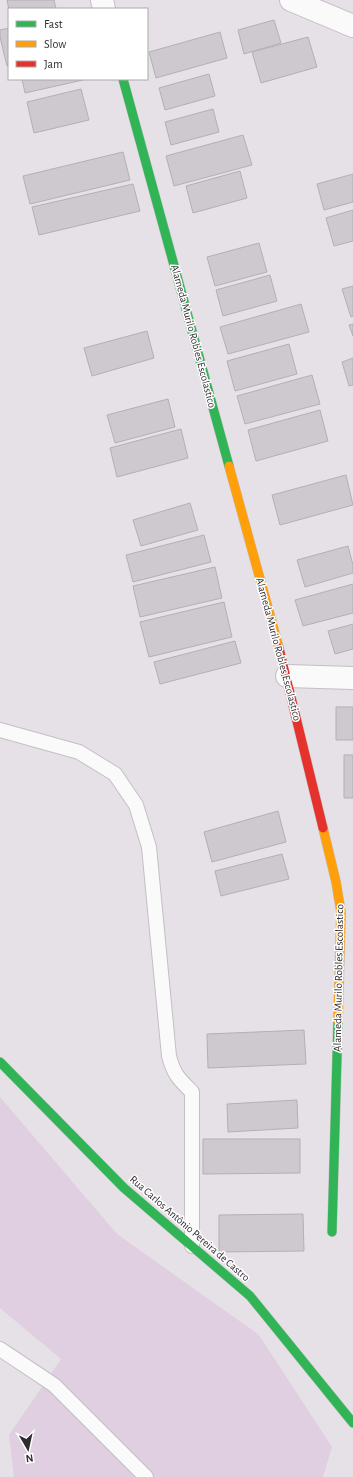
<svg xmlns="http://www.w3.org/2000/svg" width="353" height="1477" font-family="'Alegreya Sans',sans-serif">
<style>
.green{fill:#dfcfe0}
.building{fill:#cdc9ce;stroke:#b3b0b4}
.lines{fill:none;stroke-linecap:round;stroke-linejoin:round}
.lane-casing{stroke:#c3bfc3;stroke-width:16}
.street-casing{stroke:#c3bfc3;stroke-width:24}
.fast-casing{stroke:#c3bfc3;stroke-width:10}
.slow-casing{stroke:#c3bfc3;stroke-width:10}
.jam-casing{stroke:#c3bfc3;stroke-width:10}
.lane{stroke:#fbfafb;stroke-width:14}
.street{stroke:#fbfafb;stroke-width:22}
.fast{stroke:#30b455;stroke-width:9}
.slow{stroke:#ff9f0a;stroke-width:9}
.jam{stroke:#e5322d;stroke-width:9}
.labels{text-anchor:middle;stroke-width:3;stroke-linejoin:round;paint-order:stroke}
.street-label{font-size:11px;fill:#2f2b2f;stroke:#fff}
</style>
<rect width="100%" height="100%" fill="#e6e1e7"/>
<!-- green -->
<path class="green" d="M 0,1097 L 117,1234 L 259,1335 L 332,1447 L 323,1477 L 14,1477 L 9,1435 L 61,1359 L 0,1308 Z"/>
<!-- building -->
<path class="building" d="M 7,0 L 54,0 L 56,9 L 9,10 Z
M 274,20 L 281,43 L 244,54 L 238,30 Z
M 9,28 L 9,65 L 7,66 L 0,37 L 0,30 Z
M 220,32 L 227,58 L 156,78 L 149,52 Z
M 308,37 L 317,67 L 261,83 L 252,52 Z
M 209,74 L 215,96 L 165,110 L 159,88 Z
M 22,79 L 82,79 L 83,80 L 25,93 Z
M 81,89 L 89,120 L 34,133 L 27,102 Z
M 213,109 L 219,132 L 171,145 L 165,122 Z
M 243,135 L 252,165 L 174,186 L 166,156 Z
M 123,152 L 130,180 L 30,204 L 23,176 Z
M 240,171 L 247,198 L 193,213 L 186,186 Z
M 353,174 L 353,202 L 324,210 L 317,184 Z
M 133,184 L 140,211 L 39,235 L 32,207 Z
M 353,210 L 353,241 L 334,246 L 326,218 Z
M 259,243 L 267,272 L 215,286 L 207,257 Z
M 270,275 L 277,301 L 223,316 L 216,290 Z
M 353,286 L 353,316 L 351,317 L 342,289 Z
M 301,304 L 309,332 L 228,354 L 220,327 Z
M 353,324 L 353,336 L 349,325 Z
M 147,331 L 154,358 L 92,376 L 84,348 Z
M 289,344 L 297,374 L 235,391 L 227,361 Z
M 353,358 L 353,385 L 349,386 L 342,362 Z
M 312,375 L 320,404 L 245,424 L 237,396 Z
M 168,399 L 175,427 L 115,443 L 107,415 Z
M 320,410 L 328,441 L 256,461 L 248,430 Z
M 181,429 L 188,458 L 117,477 L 110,448 Z
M 346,475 L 353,505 L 280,525 L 272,495 Z
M 190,503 L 198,530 L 141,546 L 133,520 Z
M 204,535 L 211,562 L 133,582 L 126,555 Z
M 348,546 L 353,565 L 353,573 L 305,587 L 297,560 Z
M 215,567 L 222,598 L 140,617 L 133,586 Z
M 353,584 L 353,613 L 303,626 L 295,600 Z
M 224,602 L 232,637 L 149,657 L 140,622 Z
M 353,624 L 353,649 L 335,654 L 328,631 Z
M 235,641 L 241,663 L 160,684 L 154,662 Z
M 336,707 L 353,707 L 353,740 L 336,740 Z
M 344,755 L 353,755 L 353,798 L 344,798 Z
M 278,811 L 286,842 L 212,862 L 204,832 Z
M 282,854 L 289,879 L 221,896 L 215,871 Z
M 304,1030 L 306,1064 L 208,1068 L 207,1034 Z
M 297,1100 L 298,1128 L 228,1132 L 227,1104 Z
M 203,1139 L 300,1139 L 300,1173 L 203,1174 Z
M 303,1214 L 304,1251 L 219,1252 L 219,1215 Z"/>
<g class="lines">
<!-- lane casing -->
<g class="lane-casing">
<path id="lane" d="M 0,730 L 79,752 L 115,774 L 136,805 L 149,847 L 169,1056 C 174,1075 179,1079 192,1092 L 192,1246
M 0,1349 L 54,1385 L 146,1477"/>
</g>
<!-- street casing -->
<g class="street-casing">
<path id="street" d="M 102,0 L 104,9
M 291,0 L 353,26
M 287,676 L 353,678"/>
</g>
<!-- fast casing -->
<g class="fast-casing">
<path id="fast" d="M 123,79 L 229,466
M 0,1062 L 124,1188 L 250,1296 L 353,1423
M 332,1232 L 338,1021"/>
</g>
<!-- slow casing -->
<g class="slow-casing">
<path id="slow" d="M 229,466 L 279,648
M 323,828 L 336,882 L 341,912 L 338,1021"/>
</g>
<!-- jam casing -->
<g class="jam-casing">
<path id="jam" d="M 279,648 L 323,828"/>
</g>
<!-- lane -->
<use href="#lane" class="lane"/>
<!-- street -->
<use href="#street" class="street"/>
<!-- fast -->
<use href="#fast" class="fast"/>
<!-- slow -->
<use href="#slow" class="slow"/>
<!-- jam -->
<use href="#jam" class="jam"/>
</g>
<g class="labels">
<!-- street labels -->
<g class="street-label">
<text transform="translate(194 336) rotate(75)" y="4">Alameda Murilo Robles Escolastico</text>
<text transform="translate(279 649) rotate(75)" y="4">Alameda Murilo Robles Escolastico</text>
<text transform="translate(338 978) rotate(-89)" y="4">Alameda Murilo Robles Escolastico</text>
<text transform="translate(190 1228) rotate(41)" y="4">Rua Carlos Antônio Pereira de Castro</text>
</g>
</g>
<!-- legend -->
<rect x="8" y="8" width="140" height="72" fill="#ffffff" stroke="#acaaac"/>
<rect x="16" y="21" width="20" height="6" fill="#30b455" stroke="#acaaac"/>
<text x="44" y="28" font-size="12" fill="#2f2b2f">Fast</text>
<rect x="16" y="41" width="20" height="6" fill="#ff9f0a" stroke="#acaaac"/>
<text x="44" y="48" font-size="12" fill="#2f2b2f">Slow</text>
<rect x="16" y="61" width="20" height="6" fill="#e5322d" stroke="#acaaac"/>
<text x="44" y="68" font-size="12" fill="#2f2b2f">Jam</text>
<!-- north arrow -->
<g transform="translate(28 1449) rotate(171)" stroke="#ffffff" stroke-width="3" paint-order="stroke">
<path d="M0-3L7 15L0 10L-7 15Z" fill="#2f2b2f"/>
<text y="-6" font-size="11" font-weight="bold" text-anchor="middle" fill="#2f2b2f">N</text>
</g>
</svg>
